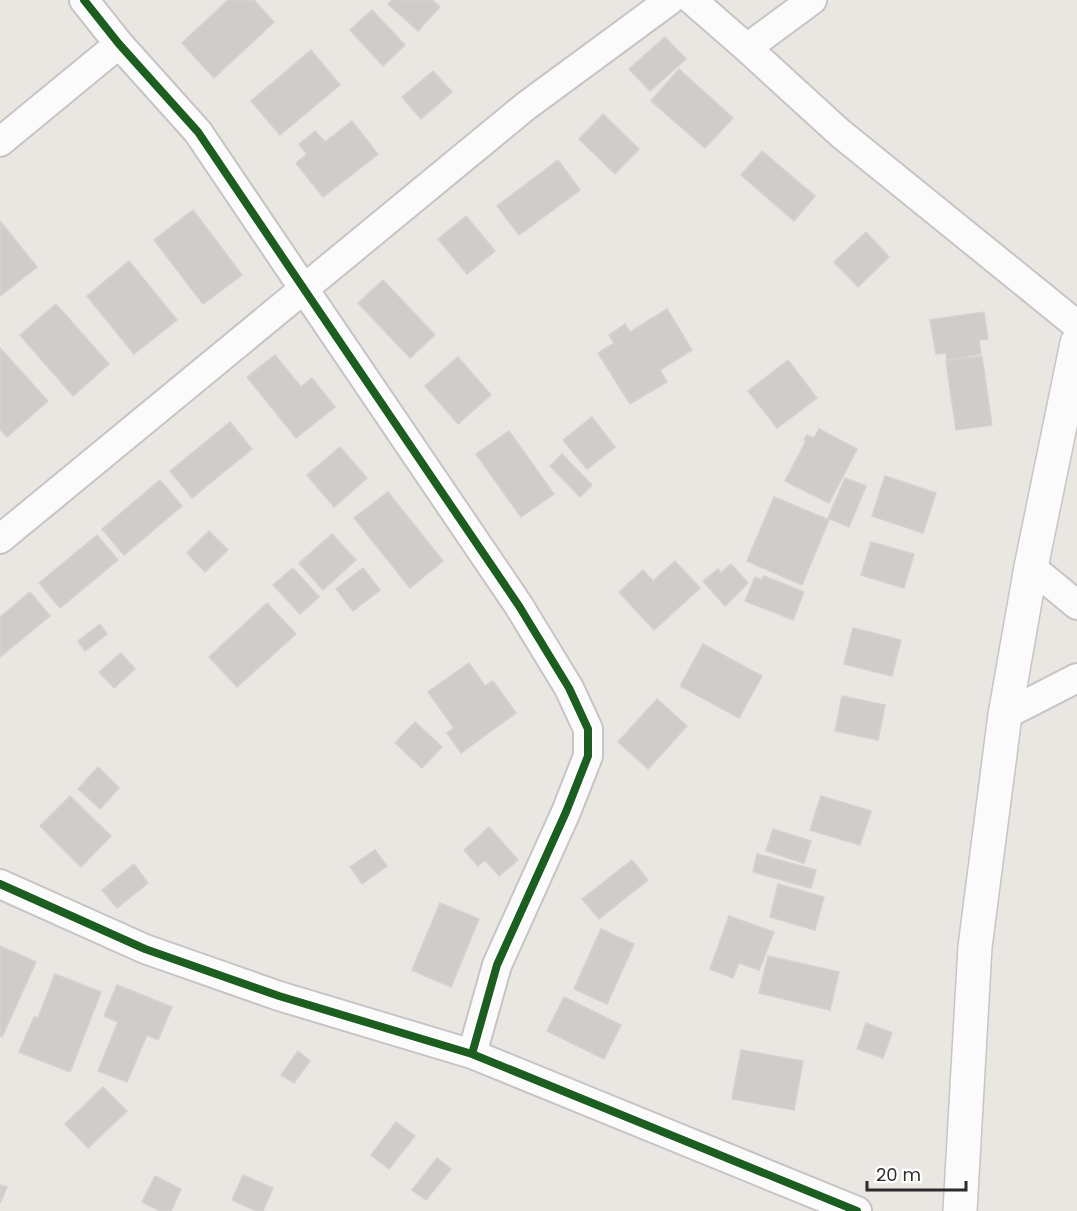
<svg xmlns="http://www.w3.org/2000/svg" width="1077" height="1211" font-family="Poppins,sans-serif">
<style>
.building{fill:#cfccc9;stroke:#d5d2ce;stroke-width:1.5}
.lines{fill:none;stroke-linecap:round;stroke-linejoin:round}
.minor-casing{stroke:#c6c4c4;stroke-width:32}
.tertiary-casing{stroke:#c6c4c4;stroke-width:36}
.minor{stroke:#fcfbfb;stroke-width:28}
.tertiary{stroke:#fcfbfb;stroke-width:33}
.cycleway-casing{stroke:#fff;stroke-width:11}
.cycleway{stroke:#1b5e20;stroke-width:8}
</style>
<rect width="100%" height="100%" fill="#eae6e2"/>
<!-- building -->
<path class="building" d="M 228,0 L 254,0 L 274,22 L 214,78 L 182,43 Z
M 392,0 L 432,0 L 440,7 L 418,31 L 388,4 Z
M 372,10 L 405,45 L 383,66 L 350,30 Z
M 665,37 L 686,59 L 650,91 L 629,69 Z
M 311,50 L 340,85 L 280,135 L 251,101 Z
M 679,69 L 733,118 L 705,148 L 651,101 Z
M 433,71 L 452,92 L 421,119 L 402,97 Z
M 603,114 L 639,149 L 615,174 L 579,139 Z
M 352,121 L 378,154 L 323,197 L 296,163 L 307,154 L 299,144 L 315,131 L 325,142 Z
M 762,151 L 815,196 L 794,221 L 741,175 Z
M 558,160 L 580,190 L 519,235 L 497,206 Z
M 193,210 L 242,275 L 203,304 L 154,240 Z
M 466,216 L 495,251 L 467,274 L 438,239 Z
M 0,221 L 37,267 L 0,296 Z
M 866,232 L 889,257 L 858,287 L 834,262 Z
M 129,261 L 177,320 L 134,354 L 87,296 Z
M 383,280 L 435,335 L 410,358 L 358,303 Z
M 56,304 L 109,364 L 73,396 L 20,335 Z
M 667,309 L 692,350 L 660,370 L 667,382 L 630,404 L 598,353 L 614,343 L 609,335 L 625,324 L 630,332 Z
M 984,312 L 988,339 L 979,340 L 981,354 L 947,360 L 946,353 L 936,354 L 930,320 Z
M 0,348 L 48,401 L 7,437 L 0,429 Z
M 275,355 L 301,387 L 312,378 L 335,407 L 296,438 L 247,377 Z
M 982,356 L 992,425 L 956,430 L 946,361 Z
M 458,357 L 491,395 L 458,424 L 425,386 Z
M 788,360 L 817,398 L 777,428 L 748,391 Z
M 592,417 L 615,447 L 587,469 L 563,440 Z
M 230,422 L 252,449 L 192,498 L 170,471 Z
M 819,429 L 857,449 L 829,503 L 785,481 L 806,441 L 804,440 L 807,435 L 814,438 Z
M 509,431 L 554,494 L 521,517 L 476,454 Z
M 340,447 L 367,478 L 334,507 L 307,475 Z
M 562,454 L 592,485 L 580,497 L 550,466 Z
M 885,476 L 936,493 L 923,533 L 872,516 Z
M 845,478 L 866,486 L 849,527 L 828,518 Z
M 160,480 L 182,506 L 124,555 L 102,529 Z
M 388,492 L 443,561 L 410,588 L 354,518 Z
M 774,497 L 829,520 L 802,585 L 747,561 Z
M 209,531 L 228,550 L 205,572 L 187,553 Z
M 332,534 L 356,560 L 323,590 L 299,563 Z
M 97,535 L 118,560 L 60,608 L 39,583 Z
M 871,542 L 914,554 L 904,588 L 861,575 Z
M 675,561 L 700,588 L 654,630 L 619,592 L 643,570 L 653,581 Z
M 731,564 L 748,583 L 725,606 L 703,581 L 718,569 L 721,573 Z
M 293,568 L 319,597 L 300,614 L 273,585 Z
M 363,568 L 380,590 L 353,611 L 336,589 Z
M 764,576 L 804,592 L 793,620 L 745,601 L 755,577 L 762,580 Z
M 30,592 L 50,616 L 0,657 L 0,617 Z
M 267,603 L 296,634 L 237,687 L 209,657 Z
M 100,624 L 107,634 L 85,651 L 78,641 Z
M 853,628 L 901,640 L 892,676 L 844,664 Z
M 703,644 L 762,676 L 739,718 L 680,686 Z
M 121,653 L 135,669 L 114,688 L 99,672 Z
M 469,663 L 485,686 L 493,681 L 516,713 L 461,753 L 447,733 L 454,728 L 428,692 Z
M 842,696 L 885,705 L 878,740 L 835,731 Z
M 657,699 L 687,726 L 648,769 L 618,742 Z
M 415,722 L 442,747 L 422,768 L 395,743 Z
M 98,767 L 119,788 L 100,809 L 78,789 Z
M 70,796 L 111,836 L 81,867 L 40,826 Z
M 821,796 L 871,811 L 860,845 L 810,830 Z
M 489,827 L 518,860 L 499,876 L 485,860 L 478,866 L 464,850 Z
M 773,829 L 811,841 L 804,863 L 766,851 Z
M 375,850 L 387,866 L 362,884 L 350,867 Z
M 757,854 L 816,870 L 811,888 L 753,872 Z
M 632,860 L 648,880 L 599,919 L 582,899 Z
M 134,864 L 148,883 L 117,908 L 102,890 Z
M 778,884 L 824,897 L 815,930 L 770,917 Z
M 440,903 L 479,919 L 451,987 L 412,970 Z
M 729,916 L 774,932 L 759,970 L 739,963 L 733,978 L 710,969 Z
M 601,929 L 634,944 L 607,1004 L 574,989 Z
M 0,946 L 36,962 L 2,1037 L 0,1036 Z
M 768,956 L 839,972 L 830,1010 L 759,993 Z
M 55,974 L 101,992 L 70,1072 L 19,1052 L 34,1017 L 38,1018 Z
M 117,985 L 172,1007 L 158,1040 L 147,1035 L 127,1082 L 98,1071 L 118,1022 L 104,1016 Z
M 564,997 L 621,1025 L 604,1059 L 547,1031 Z
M 866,1023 L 892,1033 L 883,1058 L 857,1049 Z
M 741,1050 L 803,1061 L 794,1110 L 732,1099 Z
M 298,1051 L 310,1061 L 294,1083 L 281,1075 Z
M 103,1087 L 127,1111 L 88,1148 L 65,1124 Z
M 396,1122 L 415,1136 L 389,1169 L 371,1155 Z
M 437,1158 L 451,1169 L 426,1200 L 412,1190 Z
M 243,1175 L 273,1188 L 263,1211 L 256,1211 L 232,1200 Z
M 155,1176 L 181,1189 L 171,1211 L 160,1211 L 142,1202 Z
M 0,1185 L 7,1187 L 0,1203 Z"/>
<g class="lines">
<!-- minor casing -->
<g class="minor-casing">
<path id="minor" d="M 84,0 L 119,44 L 198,132 L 304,289 L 519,606 L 569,688 L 588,729 L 588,756 L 566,812 L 497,965 L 472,1054
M 692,0 L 747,48 L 840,133 L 1077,325
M 747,48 L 812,0
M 0,142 L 119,44
M 0,539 L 526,106 L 670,0
M 1031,567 L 1077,605
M 1005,715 L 1077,678
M 0,884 L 145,949 L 279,996 L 472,1054 L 857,1211"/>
</g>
<!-- tertiary casing -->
<g class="tertiary-casing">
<path id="tertiary" d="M 960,1211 L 975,947 L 1005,715 L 1031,567 L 1077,343"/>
</g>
<!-- minor -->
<use href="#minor" class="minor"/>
<!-- tertiary -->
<use href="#tertiary" class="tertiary"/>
<!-- cycleway casing -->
<g class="cycleway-casing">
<path id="cycleway" d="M 84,0 L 119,44 L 198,132 L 304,289 L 519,606 L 569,688 L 588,729 L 588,756 L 566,812 L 497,965 L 472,1054
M 0,884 L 145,949 L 279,996 L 472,1054 L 857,1211"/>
</g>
<!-- cycleway -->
<use href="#cycleway" class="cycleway"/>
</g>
<!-- scale -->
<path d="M867 1181v9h99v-9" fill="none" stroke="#2c2c2c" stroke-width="3"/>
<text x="876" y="1181" font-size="18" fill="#2c2c2c" stroke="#ffffff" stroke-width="4.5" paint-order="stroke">20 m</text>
</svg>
